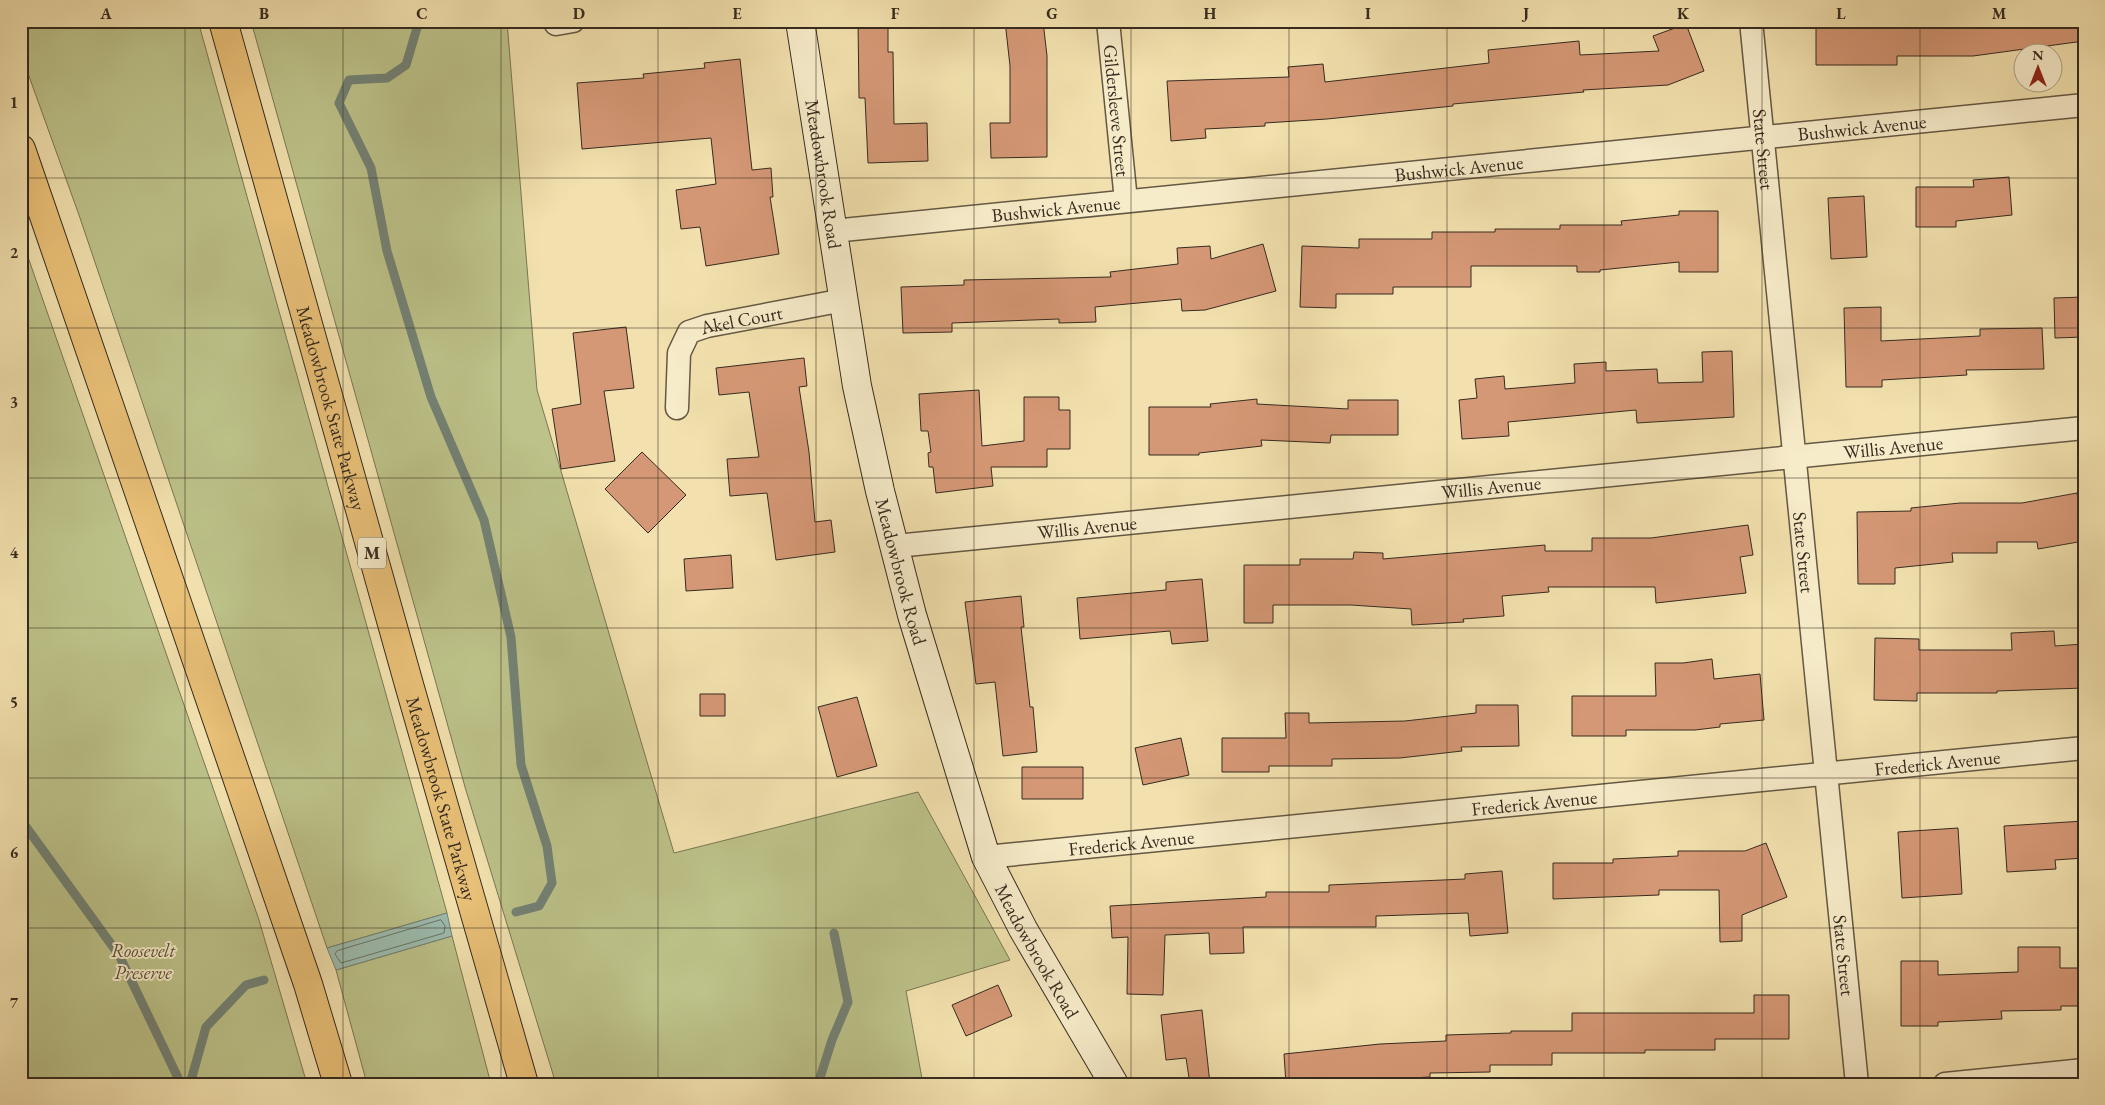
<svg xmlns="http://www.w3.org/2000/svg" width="2105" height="1105" font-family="'EB Garamond',serif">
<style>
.green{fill:#bcc289;stroke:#797654}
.water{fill:#9cbcaf;stroke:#738275}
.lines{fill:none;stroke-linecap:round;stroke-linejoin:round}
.shore{stroke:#697467;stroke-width:1}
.stream{stroke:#738275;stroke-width:9}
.building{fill:#d59876;stroke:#362b1f}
.street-casing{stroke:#655843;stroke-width:25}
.secondary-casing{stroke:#362b1f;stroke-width:30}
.highway-casing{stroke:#362b1f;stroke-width:30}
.street{stroke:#f7ecca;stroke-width:22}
.secondary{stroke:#f7ecca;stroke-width:28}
.highway{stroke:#e9c077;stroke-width:28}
.grid{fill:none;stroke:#362b1f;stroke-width:1;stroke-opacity:0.55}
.labels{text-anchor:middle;stroke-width:4;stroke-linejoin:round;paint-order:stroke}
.shield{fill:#f7ecca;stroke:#706552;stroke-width:1}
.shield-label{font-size:18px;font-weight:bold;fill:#362b1f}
.street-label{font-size:19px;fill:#362b1f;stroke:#f7ecca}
.park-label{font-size:19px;font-style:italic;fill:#58513a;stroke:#f7ecca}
.neatline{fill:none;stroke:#362b1f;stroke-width:2}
.grid-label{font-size:16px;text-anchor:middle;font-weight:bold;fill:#362b1f}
</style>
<rect width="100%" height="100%" fill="#f2e1ae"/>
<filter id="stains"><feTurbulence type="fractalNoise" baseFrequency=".004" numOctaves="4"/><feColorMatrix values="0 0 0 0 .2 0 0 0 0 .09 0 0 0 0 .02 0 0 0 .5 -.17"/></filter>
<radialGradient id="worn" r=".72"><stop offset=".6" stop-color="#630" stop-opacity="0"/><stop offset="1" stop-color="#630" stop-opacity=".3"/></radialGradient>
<!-- green -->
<path class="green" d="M 21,21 L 198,21 L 447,913 L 327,948 L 79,215 L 21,54 Z
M 251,21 L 507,21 L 537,390 L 674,853 L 918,792 L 1010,960 L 906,991 L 923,1084 L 556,1084 L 465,787 Z
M 21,237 L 259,920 L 307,1084 L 21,1084 Z
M 452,936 L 491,1084 L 367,1084 L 336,970 Z"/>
<!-- water -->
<path class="water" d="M 447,913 L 452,936 L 336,970 L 327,948 Z"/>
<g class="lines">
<!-- shore -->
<path class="shore" d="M 441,920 L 445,926 L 444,933 L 341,963 L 335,954 L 337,951 Z"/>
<!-- stream -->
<path class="stream" d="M 419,21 L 406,65 L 387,78 L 349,80 L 339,103 L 371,168 L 387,251 L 431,397 L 484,520 L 511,637 L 521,765 L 547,846 L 552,883 L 539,906 L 516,912
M 21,820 L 119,955 L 181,1084
M 190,1084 L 206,1027 L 246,985 L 264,980
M 818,1084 L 832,1040 L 848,1002 L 834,933"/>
</g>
<!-- building -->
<path class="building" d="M 858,21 L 888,21 L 888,52 L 893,52 L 894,124 L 927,123 L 928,161 L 868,163 L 865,98 L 859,98 Z
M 1005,21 L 1043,21 L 1047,56 L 1047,157 L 991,158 L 990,123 L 1010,123 L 1010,66 Z
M 1937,21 L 2084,21 L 2084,41 L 1973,56 L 1897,56 L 1897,65 L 1816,65 L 1816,26 L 1937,26 Z
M 1686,24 L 1704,71 L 1668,85 L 1583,90 L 1584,92 L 1453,104 L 1453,106 L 1327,119 L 1265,123 L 1265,126 L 1205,129 L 1206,138 L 1171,141 L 1167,81 L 1289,77 L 1288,67 L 1323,64 L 1325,82 L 1489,63 L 1488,50 L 1579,41 L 1580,55 L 1659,51 L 1653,36 Z
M 740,59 L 752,170 L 771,168 L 773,197 L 770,197 L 779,254 L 706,266 L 700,227 L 681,229 L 676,190 L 716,184 L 711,138 L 582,149 L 577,83 L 644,78 L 643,74 L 705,68 L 704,63 Z
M 2009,177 L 2012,215 L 1956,221 L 1956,227 L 1916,227 L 1916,187 L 1974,187 L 1973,180 Z
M 1864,196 L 1867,257 L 1831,259 L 1828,198 Z
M 1679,211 L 1718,211 L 1718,272 L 1679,272 L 1679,262 L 1600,270 L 1600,272 L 1577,272 L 1577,266 L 1471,266 L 1471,287 L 1393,287 L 1393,294 L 1336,294 L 1336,308 L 1300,307 L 1302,246 L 1359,248 L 1359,239 L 1432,239 L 1432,232 L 1495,232 L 1495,229 L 1560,229 L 1560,225 L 1622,225 L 1621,221 L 1679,215 Z
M 1263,244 L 1276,291 L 1205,310 L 1182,311 L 1181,299 L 1095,307 L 1096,322 L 1059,323 L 1059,319 L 952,323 L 952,332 L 903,333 L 901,287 L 964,285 L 964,280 L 1111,277 L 1110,272 L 1178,264 L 1177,248 L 1210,246 L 1211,259 Z
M 2084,297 L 2084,337 L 2055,338 L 2054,298 Z
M 1881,307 L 1881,341 L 1980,336 L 1980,329 L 2042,328 L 2044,369 L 1966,370 L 1967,375 L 1882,380 L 1882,387 L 1846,387 L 1844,308 Z
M 626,327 L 634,388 L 604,391 L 615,461 L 561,469 L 552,409 L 581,404 L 573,333 Z
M 1732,351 L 1734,417 L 1637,423 L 1636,410 L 1508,422 L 1509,436 L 1462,439 L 1459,400 L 1477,398 L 1475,379 L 1504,376 L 1505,389 L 1575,383 L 1574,364 L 1606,362 L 1606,371 L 1657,369 L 1658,383 L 1703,382 L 1702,352 Z
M 804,358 L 807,386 L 799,387 L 809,452 L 815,522 L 831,520 L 835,552 L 776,560 L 767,493 L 730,496 L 727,459 L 759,457 L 749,392 L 719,395 L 716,368 Z
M 979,390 L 982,446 L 1024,441 L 1024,397 L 1059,397 L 1059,410 L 1070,410 L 1070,449 L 1047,449 L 1047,467 L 991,467 L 993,486 L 936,493 L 933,467 L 929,467 L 928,453 L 931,452 L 928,431 L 921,431 L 919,394 Z
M 1257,399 L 1257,404 L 1348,409 L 1348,400 L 1398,400 L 1398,435 L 1331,435 L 1330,443 L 1261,440 L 1262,446 L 1199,453 L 1199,455 L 1149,455 L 1149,407 L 1211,407 L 1210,404 Z
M 642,452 L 686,495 L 648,533 L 605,489 Z
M 2077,493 L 2084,541 L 2038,549 L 2037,542 L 1997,542 L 1997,553 L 1952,553 L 1953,562 L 1895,568 L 1895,584 L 1858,584 L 1857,512 L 1911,511 L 1911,508 L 1960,503 L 2022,503 Z
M 1748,525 L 1753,555 L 1740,557 L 1746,593 L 1656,603 L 1655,587 L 1548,587 L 1549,592 L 1502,596 L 1504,616 L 1463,619 L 1464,622 L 1412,625 L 1411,609 L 1351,605 L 1273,605 L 1273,623 L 1244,623 L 1244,565 L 1300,565 L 1300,559 L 1353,559 L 1354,552 L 1383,553 L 1383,559 L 1545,545 L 1545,551 L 1592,551 L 1592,538 L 1651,538 Z
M 731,555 L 733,588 L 686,591 L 684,559 Z
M 1202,579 L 1208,641 L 1172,644 L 1170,631 L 1080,639 L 1077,598 L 1166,590 L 1166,582 Z
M 1021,596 L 1024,627 L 1021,627 L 1030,707 L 1033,707 L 1037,752 L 1003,756 L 995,682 L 976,684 L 965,602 Z
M 2054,631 L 2055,646 L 2083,644 L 2084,688 L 1997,691 L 1997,693 L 1917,693 L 1917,701 L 1874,700 L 1875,638 L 1919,639 L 1919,650 L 2012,650 L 2011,633 Z
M 1712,659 L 1714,679 L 1760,674 L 1764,720 L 1720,724 L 1720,727 L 1695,730 L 1626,730 L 1626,736 L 1572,736 L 1572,696 L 1656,696 L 1655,663 L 1683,663 Z
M 700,694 L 725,694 L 725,716 L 700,716 Z
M 857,697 L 877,766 L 837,777 L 818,707 Z
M 1476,705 L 1518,705 L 1519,746 L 1461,747 L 1462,751 L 1400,758 L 1332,759 L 1332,766 L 1269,766 L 1269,772 L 1222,772 L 1222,738 L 1286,738 L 1285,713 L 1309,713 L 1309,723 L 1405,721 L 1476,713 Z
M 1181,738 L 1189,775 L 1143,785 L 1135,748 Z
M 1022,767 L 1083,767 L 1083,799 L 1022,799 Z
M 2084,821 L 2084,858 L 2055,860 L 2056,869 L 2007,872 L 2004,826 Z
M 1958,828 L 1962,894 L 1902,898 L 1898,832 Z
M 1766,843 L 1787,897 L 1742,915 L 1742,941 L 1720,942 L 1719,890 L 1659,890 L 1659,895 L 1553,899 L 1553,863 L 1613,863 L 1613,859 L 1678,856 L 1678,851 L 1745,851 Z
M 1502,871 L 1508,933 L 1470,936 L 1468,913 L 1376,916 L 1376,927 L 1243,927 L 1244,953 L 1210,954 L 1209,933 L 1165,935 L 1163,995 L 1127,994 L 1128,937 L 1112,938 L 1110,906 L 1266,897 L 1266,892 L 1329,892 L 1329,885 L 1465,879 L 1465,874 Z
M 2018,947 L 2060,947 L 2060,968 L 2084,968 L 2084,1006 L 2061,1006 L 2061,1010 L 2001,1011 L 2002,1019 L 1938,1022 L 1938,1026 L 1901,1026 L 1901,961 L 1938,961 L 1938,975 L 2018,972 Z
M 998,985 L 1012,1016 L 966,1036 L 952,1005 Z
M 1754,995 L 1789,995 L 1789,1039 L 1715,1039 L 1715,1050 L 1645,1050 L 1645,1053 L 1552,1053 L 1552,1065 L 1490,1065 L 1490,1072 L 1430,1073 L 1430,1077 L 1351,1081 L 1351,1084 L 1286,1084 L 1284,1054 L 1380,1044 L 1446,1041 L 1446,1035 L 1511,1033 L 1511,1031 L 1572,1031 L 1572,1013 L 1754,1013 Z
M 1202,1010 L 1210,1084 L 1190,1084 L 1186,1058 L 1166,1060 L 1161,1015 Z"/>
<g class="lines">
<!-- street casing -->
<g class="street-casing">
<g id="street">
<path id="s1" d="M 1108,21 L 1126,201"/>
<path id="s2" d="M 1751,21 L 1857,1084"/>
<path d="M 556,24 L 573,21"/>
<path id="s3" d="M 833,231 L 2084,105"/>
<path id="s4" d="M 677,408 L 679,353 L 689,332 L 707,326 L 844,300"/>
<path id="s5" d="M 896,546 L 2084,428"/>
<path id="s6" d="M 986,857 L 2084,748"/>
<path d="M 1945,1084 L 2084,1070"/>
</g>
</g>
<!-- secondary casing -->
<g class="secondary-casing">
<g id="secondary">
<path id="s7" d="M 800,21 L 857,386 L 880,491 L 912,615 L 986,857 L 1023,929 L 1114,1084"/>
</g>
</g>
<!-- highway casing -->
<g class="highway-casing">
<g id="highway">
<path id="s8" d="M 223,21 L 410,688 L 524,1084"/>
<path d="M 21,149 L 308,984 L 338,1084"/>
</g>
</g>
<!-- street -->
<use href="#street" class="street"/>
<!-- secondary -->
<use href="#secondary" class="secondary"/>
<!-- highway -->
<use href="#highway" class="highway"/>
</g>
<!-- grid -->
<path class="grid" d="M 185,21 L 185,1084M 343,21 L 343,1084M 501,21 L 501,1084M 658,21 L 658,1084M 816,21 L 816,1084M 974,21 L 974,1084M 1131,21 L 1131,1084M 1289,21 L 1289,1084M 1447,21 L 1447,1084M 1604,21 L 1604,1084M 1762,21 L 1762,1084M 1920,21 L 1920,1084M 21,178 L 2084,178M 21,328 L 2084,328M 21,478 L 2084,478M 21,628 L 2084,628M 21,778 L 2084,778M 21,928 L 2084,928"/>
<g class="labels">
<!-- shield labels -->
<rect class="shield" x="358" y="537.5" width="28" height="31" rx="4"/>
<g class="shield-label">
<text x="372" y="559">M</text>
</g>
<!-- street labels -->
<g class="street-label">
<text dy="7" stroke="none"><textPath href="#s1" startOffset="90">Gildersleeve Street</textPath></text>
<text dy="7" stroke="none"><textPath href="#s3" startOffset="1034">Bushwick Avenue</textPath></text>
<text dy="7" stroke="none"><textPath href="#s2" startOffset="129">State Street</textPath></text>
<text dy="7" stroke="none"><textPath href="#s3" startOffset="629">Bushwick Avenue</textPath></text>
<text dy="7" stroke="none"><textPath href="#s7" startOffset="155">Meadowbrook Road</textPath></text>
<text dy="7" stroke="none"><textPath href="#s3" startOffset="224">Bushwick Avenue</textPath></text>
<text dy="7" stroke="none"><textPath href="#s4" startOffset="132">Akel Court</textPath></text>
<text dy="7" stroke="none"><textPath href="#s8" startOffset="402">Meadowbrook State Parkway</textPath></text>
<text dy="7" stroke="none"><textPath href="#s5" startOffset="1002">Willis Avenue</textPath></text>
<text dy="7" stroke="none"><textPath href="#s5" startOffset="598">Willis Avenue</textPath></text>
<text dy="7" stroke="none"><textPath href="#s5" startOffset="192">Willis Avenue</textPath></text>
<text dy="7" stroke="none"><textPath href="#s2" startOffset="534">State Street</textPath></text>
<text dy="7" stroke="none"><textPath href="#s7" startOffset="560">Meadowbrook Road</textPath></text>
<text dy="7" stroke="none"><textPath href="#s6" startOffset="956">Frederick Avenue</textPath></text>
<text dy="7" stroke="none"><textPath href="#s8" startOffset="808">Meadowbrook State Parkway</textPath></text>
<text dy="7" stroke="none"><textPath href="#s6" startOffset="551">Frederick Avenue</textPath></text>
<text dy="7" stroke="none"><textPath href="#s6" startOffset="146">Frederick Avenue</textPath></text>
<text dy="7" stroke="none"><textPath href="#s7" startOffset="965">Meadowbrook Road</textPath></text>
<text dy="7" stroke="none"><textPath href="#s2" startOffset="939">State Street</textPath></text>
</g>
<!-- park labels -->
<g class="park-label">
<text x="143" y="957">Roosevelt<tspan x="143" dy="22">Preserve</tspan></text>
</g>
</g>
<!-- margin -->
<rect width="2105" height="1105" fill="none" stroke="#f2e1ae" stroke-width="55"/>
<!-- north arrow -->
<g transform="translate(2038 68)"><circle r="24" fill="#f7ecca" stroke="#aa9f86"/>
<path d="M0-4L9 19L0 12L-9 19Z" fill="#8f2418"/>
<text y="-8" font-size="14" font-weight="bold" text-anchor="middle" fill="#362b1f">N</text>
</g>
<rect x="28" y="28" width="2050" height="1050" class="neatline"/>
<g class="grid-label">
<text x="106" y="19">A</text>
<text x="264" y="19">B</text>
<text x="422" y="19">C</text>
<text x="579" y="19">D</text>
<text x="737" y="19">E</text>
<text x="895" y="19">F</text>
<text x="1052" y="19">G</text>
<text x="1210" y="19">H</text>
<text x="1368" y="19">I</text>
<text x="1526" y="19">J</text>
<text x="1683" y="19">K</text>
<text x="1841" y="19">L</text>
<text x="1999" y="19">M</text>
<text x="14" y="108">1</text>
<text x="14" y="258">2</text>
<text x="14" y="408">3</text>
<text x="14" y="558">4</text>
<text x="14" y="708">5</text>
<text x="14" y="858">6</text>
<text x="14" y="1008">7</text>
</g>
<rect width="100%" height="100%" filter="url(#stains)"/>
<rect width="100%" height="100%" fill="url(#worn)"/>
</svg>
